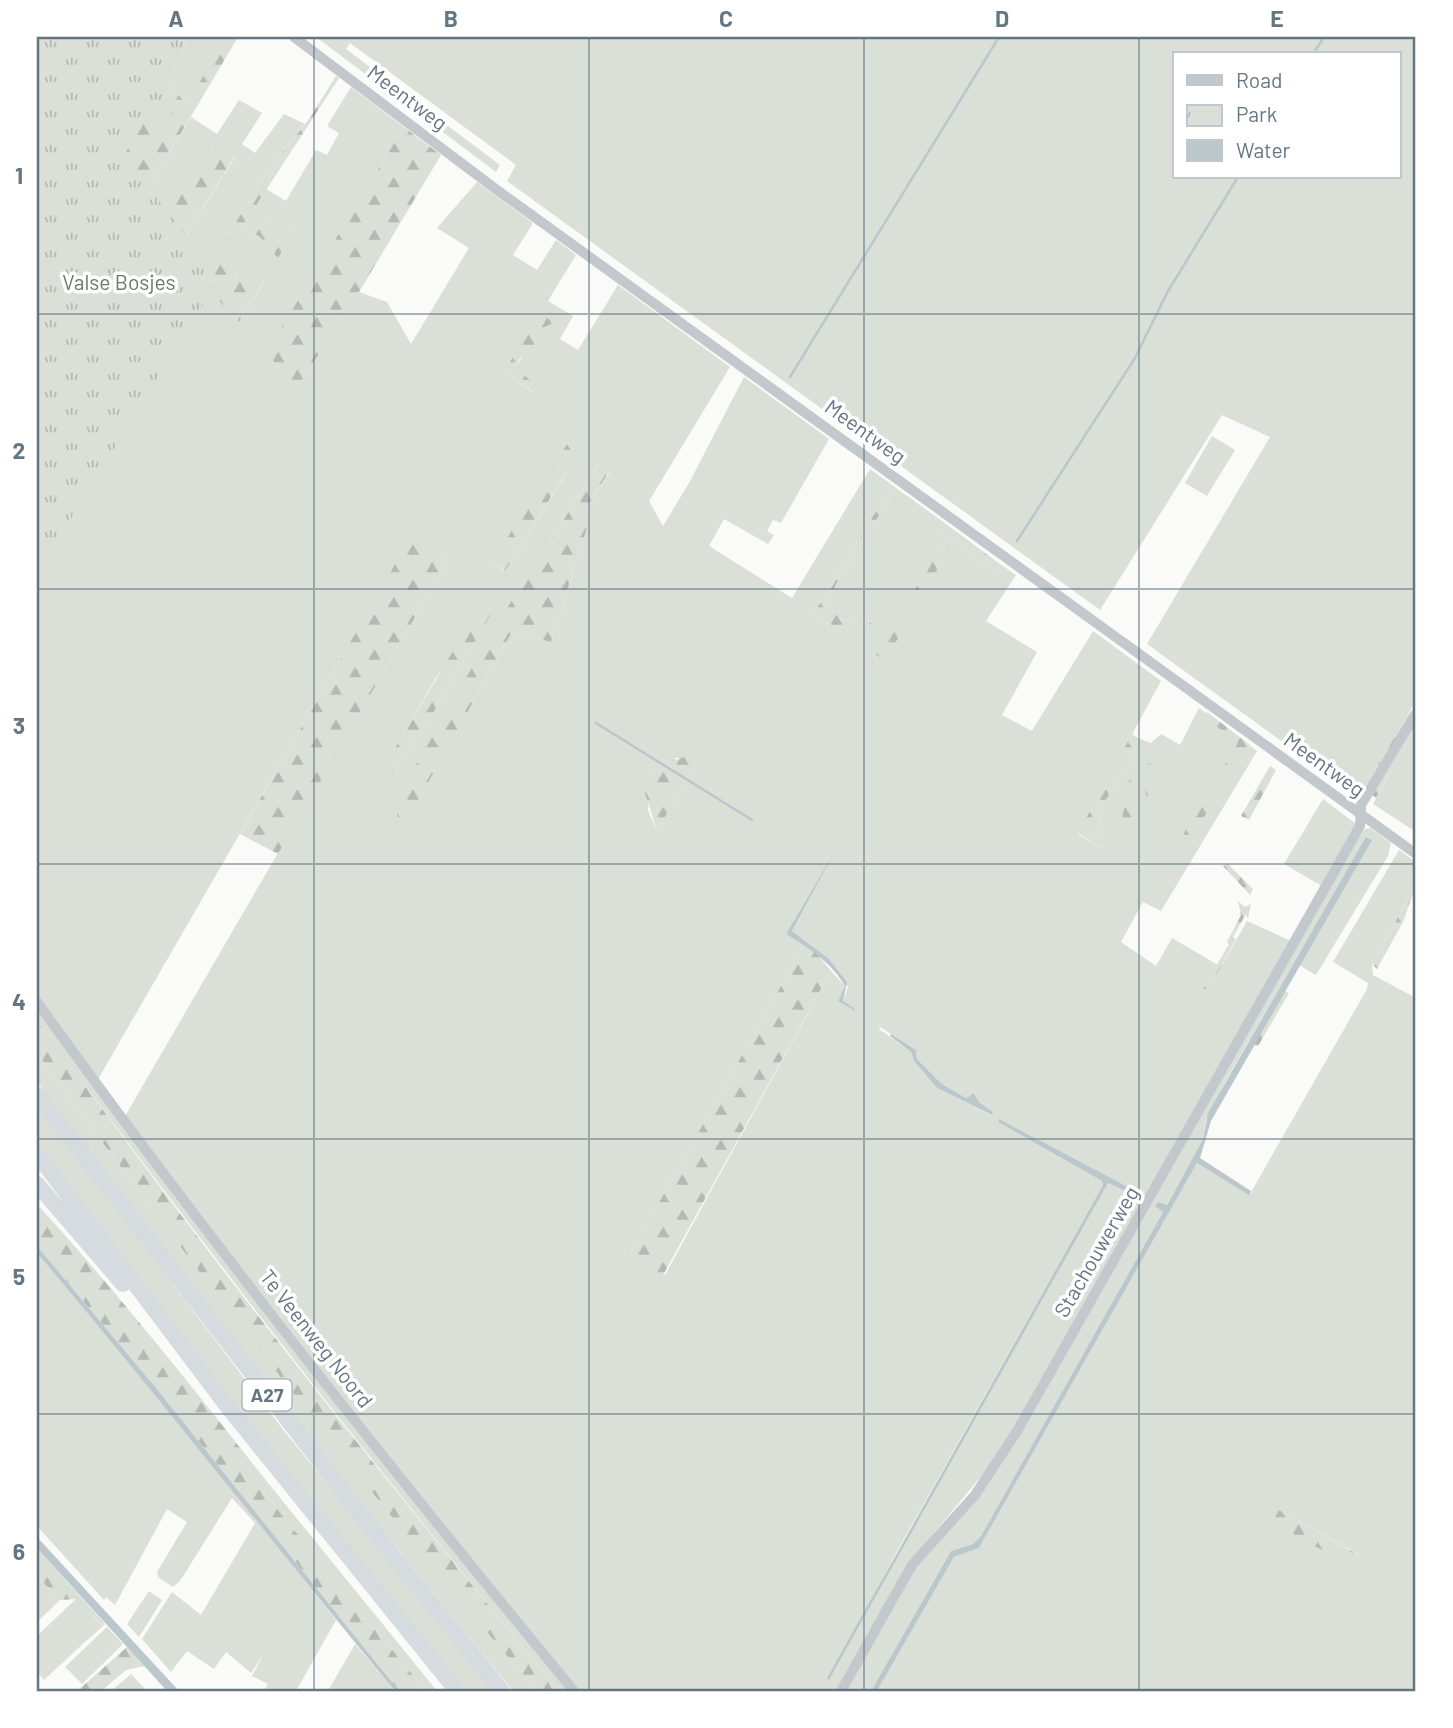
<svg xmlns="http://www.w3.org/2000/svg" width="1453" height="1728" font-family="Barlow,sans-serif">
<style>
.grass{fill:#dadfd7;fill-rule:evenodd}
.forest{fill:url(#forest-firs)}
.park{fill:url(#park-tufts)}
.water{fill:#bbc7cb}
.lines{fill:none;stroke-linecap:round;stroke-linejoin:round}
.stream{stroke:#bbc7cb;stroke-width:2.5}
.minor{stroke:#c3c8cc;stroke-width:10}
.highway{stroke:#d6dbdf;stroke-width:16}
.grid{fill:none;stroke:#657683;stroke-width:2;stroke-opacity:0.55}
.labels{text-anchor:middle;stroke-width:7;stroke-linejoin:round;paint-order:stroke}
.shield{fill:#fff;stroke:#939fa8;stroke-width:2}
.shield-label{font-size:19px;font-weight:bold;fill:#657683}
.street-label{font-size:21px;fill:#657683;stroke:#fff}
.park-label{font-size:21px;fill:#687a64;stroke:#fff}
.neatline{fill:none;stroke:#657683;stroke-width:2.5}
.grid-label{font-size:23px;text-anchor:middle;font-weight:bold;fill:#657683}
</style>
<defs>
<pattern id="forest-firs" width="22" height="20" patternUnits="userSpaceOnUse" patternTransform="scale(1.75)"><rect width="22" height="20" fill="#dadfd7"/><path d="M5 1l3.5 6h-7zM16 11l3.5 6h-7z" fill="#b4b9b4"/></pattern>
<pattern id="park-tufts" width="24" height="20" patternUnits="userSpaceOnUse" patternTransform="scale(1.75)"><rect width="24" height="20" fill="#dadfd7"/><path d="M3 7l-1-3M5 7V3M7 7l1-3M15 17l-1-3M17 17v-4M19 17l1-3" fill="none" stroke="#b4b9b4"/></pattern>
</defs>
<rect width="100%" height="100%" fill="#fafaf8"/>
<!-- grass -->
<path class="grass" d="M 188,37 L 227,39 L 187,104 L 168,85 Z
M 316,37 L 1416,37 L 1416,701 L 1359,797 L 1147,644 L 1270,437 L 1222,415 L 1100,610 L 507,181 L 516,165 L 350,43 L 346,49 L 500,165 L 496,172 ZM 1175,54 L 1399,54 L 1399,177 L 1175,177 Z
M 351,87 L 404,127 L 332,246 L 297,387 L 359,292 L 387,302 L 411,344 L 469,248 L 437,228 L 477,182 L 533,223 L 513,255 L 537,270 L 556,240 L 576,255 L 548,301 L 573,316 L 560,339 L 578,350 L 618,285 L 730,367 L 649,501 L 663,526 L 689,483 L 744,377 L 829,439 L 781,523 L 773,520 L 767,531 L 774,535 L 768,544 L 724,519 L 709,546 L 792,598 L 870,469 L 892,485 L 813,615 L 839,630 L 841,626 L 872,623 L 854,615 L 843,622 L 829,607 L 835,586 L 896,488 L 942,521 L 937,531 L 946,537 L 877,656 L 885,660 L 953,542 L 996,571 L 1000,564 L 1016,575 L 986,621 L 1037,652 L 1002,715 L 1032,731 L 1093,631 L 1161,681 L 1078,834 L 1106,851 L 1095,837 L 1100,826 L 1097,813 L 1134,757 L 1138,738 L 1151,743 L 1161,734 L 1180,745 L 1199,708 L 1257,751 L 1161,911 L 1143,902 L 1121,942 L 1156,966 L 1172,938 L 1218,965 L 1209,988 L 1247,921 L 1291,941 L 999,1455 L 933,1534 L 838,1691 L 577,1691 L 431,1513 L 124,1118 L 447,562 L 417,527 L 97,1081 L 37,999 L 37,547 L 207,286 L 239,322 L 265,280 L 238,280 L 231,246 L 242,229 L 259,236 L 279,257 L 297,227 L 268,221 L 257,205 L 266,189 L 286,201 L 316,150 L 327,155 L 339,133 L 327,126 ZM 547,316 L 515,369 L 534,393 L 504,372 ZM 599,464 L 609,470 L 609,473 L 587,508 L 591,515 L 551,642 L 512,632 L 405,823 L 443,719 L 500,620 ZM 567,472 L 505,571 L 504,571 L 492,562 ZM 493,611 L 433,713 L 393,774 L 380,775 L 437,676 ZM 657,755 L 697,761 L 657,831 L 648,810 L 650,772 L 672,766 ZM 836,850 L 792,931 L 828,958 L 848,987 L 843,1001 L 855,1011 L 838,1001 L 845,986 L 831,971 L 665,1275 L 630,1254 L 804,945 L 786,934 ZM 880,1027 L 916,1050 L 917,1059 L 942,1084 L 966,1098 L 974,1093 L 979,1102 L 993,1112 L 991,1115 L 937,1088 L 914,1061 L 911,1052 L 879,1029 ZM 999,1119 L 1143,1196 L 1141,1199 L 1108,1183 L 829,1680 L 896,1553 L 1103,1185 L 1102,1181 L 998,1122 Z
M 239,100 L 262,113 L 242,144 L 255,153 L 284,114 L 305,124 L 270,167 L 201,280 L 177,250 L 235,157 L 214,156 L 212,145 L 159,228 L 139,204 L 191,117 L 217,134 Z
M 1212,436 L 1235,450 L 1207,496 L 1185,483 Z
M 1413,733 L 1416,735 L 1416,832 L 1373,804 Z
M 1323,799 L 1356,824 L 1322,886 L 1284,864 Z
M 1371,828 L 1391,843 L 1388,856 L 1316,975 L 1299,965 L 1371,840 L 1367,837 L 1225,1082 L 1206,1120 L 1203,1139 L 1166,1206 L 1158,1202 L 1156,1206 L 1163,1212 L 981,1536 L 973,1544 L 951,1551 L 871,1691 L 845,1691 L 911,1572 L 980,1494 L 1356,842 L 1365,829 Z
M 1399,850 L 1416,862 L 1416,885 L 1372,964 L 1373,975 L 1416,998 L 1416,1685 L 1413,1691 L 877,1691 L 954,1557 L 979,1548 L 1197,1163 L 1250,1194 L 1367,989 L 1368,983 L 1333,962 ZM 1279,1510 L 1360,1555 L 1316,1546 L 1273,1522 Z
M 37,1005 L 571,1691 L 559,1691 C 389,1485 226,1275 67,1061 L 37,1019 Z
M 37,1053 C 196,1272 363,1485 537,1691 L 513,1691 C 349,1492 191,1288 37,1082 Z
M 37,1105 L 281,1427 L 494,1691 L 463,1691 L 286,1472 L 37,1145 Z
M 37,1253 L 157,1396 L 336,1620 L 296,1691 L 264,1691 L 268,1684 L 252,1676 L 263,1655 L 251,1673 L 226,1652 L 214,1669 L 187,1651 L 171,1672 L 142,1639 L 172,1592 L 201,1615 L 255,1523 L 232,1498 L 180,1581 L 173,1587 L 158,1577 L 157,1572 L 187,1522 L 167,1509 L 115,1605 L 106,1597 L 104,1600 L 37,1526 Z
M 268,1483 L 437,1691 L 426,1691 L 283,1517 L 263,1492 Z
M 37,1576 L 60,1600 L 37,1622 Z
M 149,1591 L 162,1600 L 139,1637 L 127,1624 Z
M 77,1598 L 102,1626 L 44,1680 L 37,1672 L 37,1636 Z
M 107,1627 L 123,1644 L 82,1684 L 65,1667 Z
M 355,1644 L 395,1691 L 328,1691 Z
M 131,1674 L 147,1691 L 111,1691 Z"/>
<!-- forest -->
<path class="forest" d="M 133,37 L 188,37 L 168,85 L 187,104 L 226,37 L 238,37 L 139,204 L 159,228 L 212,143 L 214,156 L 235,156 L 177,250 L 201,279 L 270,167 L 307,122 L 336,76 L 339,78 L 257,204 L 268,221 L 298,227 L 278,258 L 259,236 L 242,229 L 232,246 L 238,280 L 265,279 L 239,322 L 37,104 Z
M 404,127 L 441,155 L 353,302 L 297,387 L 266,353 Z
M 541,312 L 553,323 L 538,330 L 537,354 L 520,358 L 516,369 L 534,383 L 535,393 L 504,372 Z
M 567,444 L 573,454 L 572,463 L 505,571 L 492,562 Z
M 600,463 L 610,470 L 587,508 L 591,515 L 551,642 L 512,632 L 405,824 L 397,816 L 405,784 L 500,619 Z
M 892,485 L 896,488 L 835,586 L 829,607 L 843,622 L 854,615 L 872,623 L 857,633 L 841,627 L 839,630 L 813,615 Z
M 942,521 L 1000,564 L 996,571 L 953,542 L 885,661 L 876,655 L 946,537 L 937,531 Z
M 417,526 L 447,562 L 278,854 L 240,834 Z
M 483,601 L 493,611 L 433,713 L 393,774 L 386,778 L 379,775 Z
M 1207,712 L 1250,745 L 1172,867 L 1165,865 L 1238,743 L 1206,718 Z
M 1409,713 L 1416,717 L 1416,728 L 1376,798 L 1364,788 Z
M 1132,734 L 1138,738 L 1134,757 L 1097,813 L 1100,826 L 1095,836 L 1110,846 L 1106,851 L 1078,833 Z
M 671,750 L 676,760 L 689,755 L 697,761 L 657,831 L 645,793 L 650,772 L 671,766 L 656,754 Z
M 1153,762 L 1151,788 L 1147,797 L 1142,782 L 1133,829 L 1126,842 L 1118,838 L 1131,773 Z
M 1270,766 L 1276,770 L 1249,820 L 1241,816 Z
M 1228,864 L 1253,889 L 1250,895 L 1223,866 Z
M 1416,885 L 1403,922 L 1377,969 L 1372,964 Z
M 1238,901 L 1245,907 L 1251,904 L 1248,919 L 1246,914 L 1233,937 L 1236,939 L 1209,988 L 1203,989 L 1229,944 L 1227,942 L 1241,915 Z
M 804,945 L 814,950 L 831,971 L 663,1275 L 630,1254 Z
M 1284,991 L 1289,993 L 1258,1046 L 1253,1045 Z
M 37,1019 C 202,1250 378,1472 559,1691 L 537,1691 C 362,1486 195,1271 37,1053 Z
M 37,1204 C 118,1293 193,1388 268,1483 L 263,1492 L 426,1691 L 399,1691 L 156,1388 L 37,1246 Z
M 1279,1510 L 1361,1556 L 1354,1568 L 1272,1522 Z
M 37,1548 L 105,1624 L 86,1642 L 102,1625 L 77,1599 L 60,1600 L 37,1576 Z
M 127,1647 L 144,1666 L 126,1670 L 101,1691 L 77,1691 Z"/>
<!-- park -->
<path class="park" d="M 37,37 L 188,37 L 168,85 L 172,116 L 152,127 L 138,122 L 125,156 L 219,279 L 37,573 Z"/>
<!-- water -->
<path class="water" d="M 1366,837 L 1372,840 L 1211,1121 L 1200,1158 L 1251,1191 L 1249,1195 L 1197,1163 L 979,1548 L 954,1557 L 877,1691 L 871,1691 L 951,1551 L 973,1544 L 981,1536 L 1163,1212 L 1155,1206 L 1158,1202 L 1167,1205 L 1203,1139 L 1208,1113 Z
M 838,846 L 792,931 L 828,958 L 847,982 L 843,1001 L 855,1009 L 855,1011 L 838,1001 L 845,986 C 831,962 809,948 786,934 Z
M 891,1034 L 916,1050 L 917,1059 L 942,1084 L 966,1098 L 974,1093 L 979,1102 L 993,1112 L 992,1115 L 937,1088 L 914,1061 L 911,1052 L 890,1036 Z
M 999,1119 L 1143,1195 L 1142,1199 L 1108,1183 L 829,1680 L 827,1678 L 1103,1185 L 1102,1181 L 998,1122 Z
M 37,1246 L 156,1388 L 399,1691 L 395,1691 C 275,1546 159,1397 37,1253 Z
M 37,1537 L 179,1691 L 167,1691 L 37,1548 Z"/>
<g class="lines">
<!-- stream -->
<path class="stream" d="M 1313,54 L 1324,37
M 790,377 L 999,37
M 1017,541 L 1135,358 L 1168,291 L 1238,177
M 596,723 L 752,820"/>
<!-- minor -->
<path class="minor" d="M 294,37 L 497,190 L 1416,854
M 37,1002 C 207,1238 389,1467 574,1691
M 841,1691 L 912,1565 L 975,1495 L 1017,1431 L 1360,826 L 1361,805 L 1416,713"/>
<!-- highway -->
<path class="highway" d="M 37,1095 L 392,1555 L 502,1691
M 37,1154 L 227,1406 L 457,1691
M 37,1184 L 123,1284"/>
</g>
<!-- grid -->
<path class="grid" d="M 314,37 L 314,1691M 589,37 L 589,1691M 864,37 L 864,1691M 1139,37 L 1139,1691M 37,314 L 1416,314M 37,589 L 1416,589M 37,864 L 1416,864M 37,1139 L 1416,1139M 37,1414 L 1416,1414"/>
<g class="labels">
<!-- shield labels -->
<rect class="shield" x="242.5" y="1379.5" width="49" height="31" rx="5"/>
<g class="shield-label">
<text x="267" y="1402">A27</text>
</g>
<!-- street labels -->
<g class="street-label">
<text transform="translate(407 98) rotate(37)" y="7">Meentweg</text>
<text transform="translate(865 432) rotate(36)" y="7">Meentweg</text>
<text transform="translate(1324 765) rotate(36)" y="7">Meentweg</text>
<text transform="translate(1097 1252) rotate(-60)" y="7">Stachouwerweg</text>
<text transform="translate(316 1339) rotate(52)" y="7">Te Veenweg Noord</text>
</g>
<!-- park labels -->
<g class="park-label">
<text x="119" y="290">Valse Bosjes</text>
</g>
</g>
<!-- border -->
<rect width="1453" height="1728" fill="none" stroke="#ffffff" stroke-width="77"/>
<!-- legend -->
<rect x="1173" y="52" width="228" height="126" fill="#ffffff" stroke="#c1c8cd" stroke-width="2"/>
<rect x="1187" y="75" width="35" height="10" fill="#c3c8cc" stroke="#c1c8cd" stroke-width="2"/>
<text x="1236" y="88" font-size="21" fill="#657683">Road</text>
<rect x="1187" y="105" width="35" height="21" fill="url(#park-tufts)" stroke="#c1c8cd" stroke-width="2"/>
<text x="1236" y="122" font-size="21" fill="#657683">Park</text>
<rect x="1187" y="140" width="35" height="21" fill="#bbc7cb" stroke="#c1c8cd" stroke-width="2"/>
<text x="1236" y="158" font-size="21" fill="#657683">Water</text>
<rect x="38" y="38" width="1376" height="1652" class="neatline"/>
<g class="grid-label">
<text x="176" y="27">A</text>
<text x="451" y="27">B</text>
<text x="726" y="27">C</text>
<text x="1002" y="27">D</text>
<text x="1277" y="27">E</text>
<text x="19" y="184">1</text>
<text x="19" y="459">2</text>
<text x="19" y="734">3</text>
<text x="19" y="1010">4</text>
<text x="19" y="1285">5</text>
<text x="19" y="1560">6</text>
</g>
</svg>
